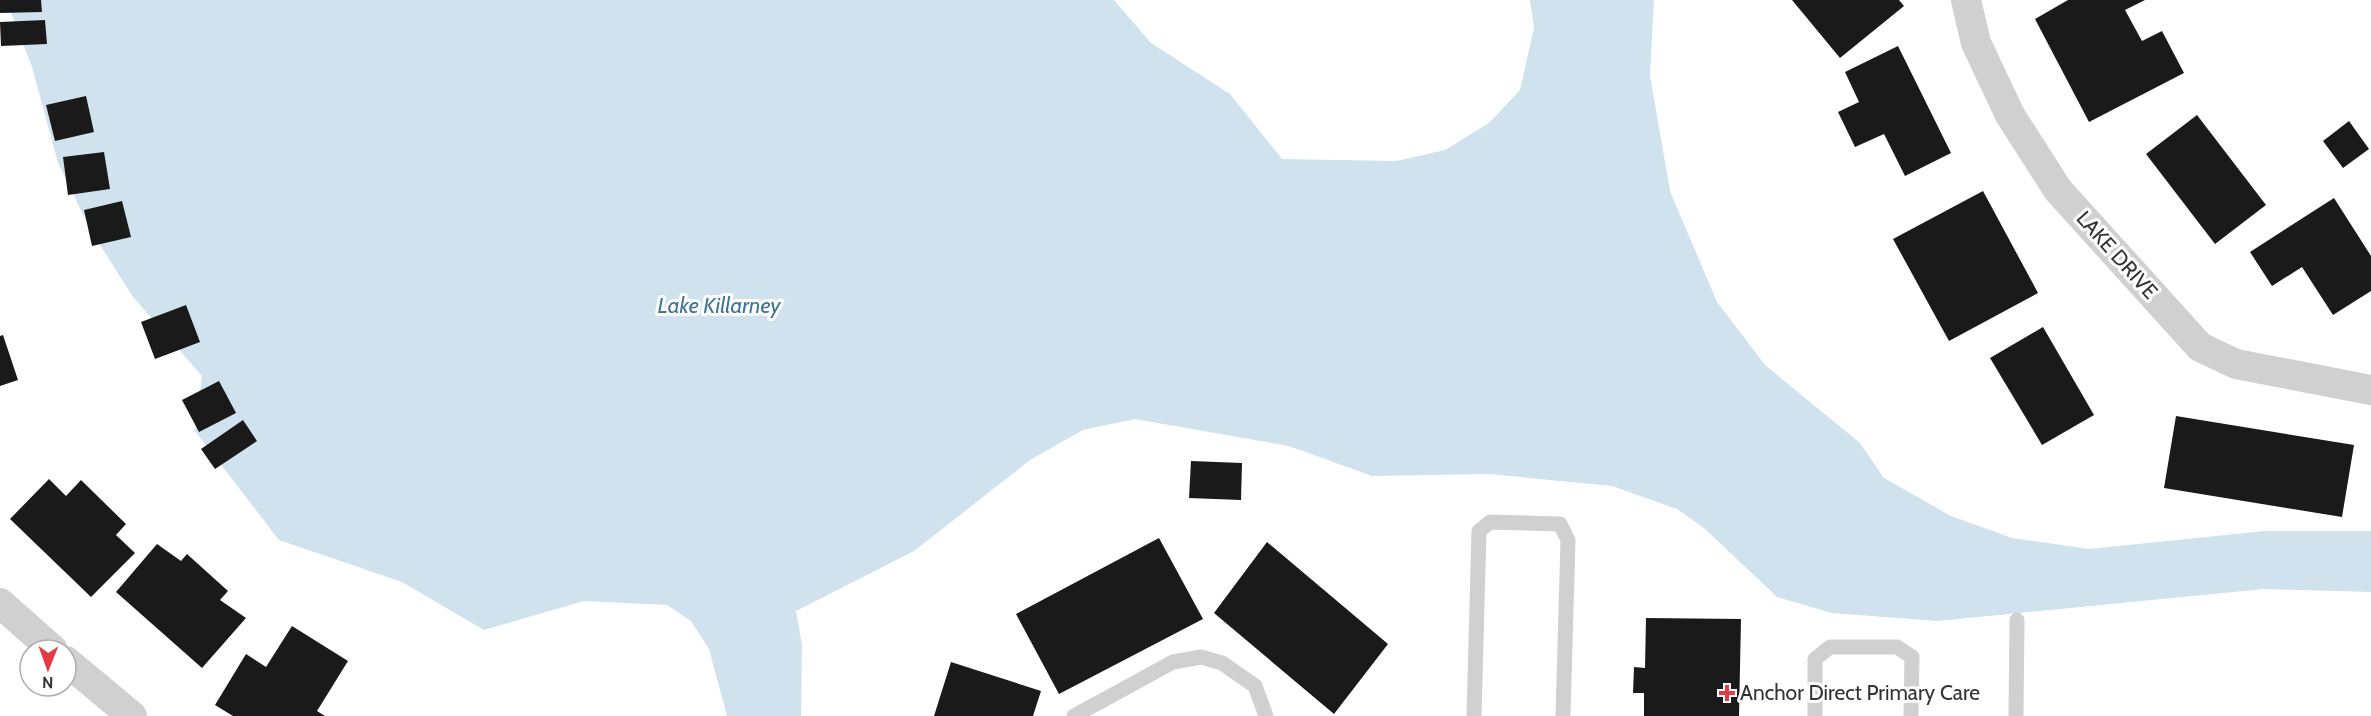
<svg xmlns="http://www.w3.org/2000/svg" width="2371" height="716" font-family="Cabin,sans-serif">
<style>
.water{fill:#cfe2ee}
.building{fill:#1a1a1a}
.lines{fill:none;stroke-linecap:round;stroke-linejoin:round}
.service{stroke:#d0d0d0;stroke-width:15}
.minor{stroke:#d0d0d0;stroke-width:30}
.poi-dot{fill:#e63946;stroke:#fff;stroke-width:2}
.labels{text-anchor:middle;stroke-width:6;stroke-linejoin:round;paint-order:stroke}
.street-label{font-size:21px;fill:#333;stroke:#fff}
.poi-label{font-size:21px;fill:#333;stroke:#fff;text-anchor:start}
.water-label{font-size:22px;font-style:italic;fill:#3f7597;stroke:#fff}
</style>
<rect width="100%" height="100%" fill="#fff"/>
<!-- water -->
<path class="water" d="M 6,0 L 1114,0 L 1151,43 L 1230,94 L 1282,159 L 1396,161 L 1445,150 L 1489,123 L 1520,90 L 1534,28 L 1530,0 L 1654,0 L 1650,76 L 1670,191 L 1717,302 L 1765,365 L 1860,443 L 1884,478 L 1951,516 L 2012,538 L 2089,549 L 2265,531 L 2371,531 L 2371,592 L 2264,589 L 1937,621 L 1832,613 L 1777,597 L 1704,528 L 1677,509 L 1612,486 L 1489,474 L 1372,476 L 1289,446 L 1135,419 L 1083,430 L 1030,460 L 914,551 L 796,611 L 802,645 L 801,716 L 727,716 L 709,649 L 691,621 L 667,605 L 584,601 L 484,630 L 402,582 L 279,540 L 195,431 L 202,376 L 133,297 L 90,229 L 58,163 L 32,67 Z"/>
<!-- building -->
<path class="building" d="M 0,0 L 41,0 L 42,12 L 0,13 Z
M 1792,0 L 1899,0 L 1904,6 L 1840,58 Z
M 2068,0 L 2145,0 L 2125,10 L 2142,41 L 2162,31 L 2184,73 L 2089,122 L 2035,19 Z
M 45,20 L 47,44 L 1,46 L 0,22 Z
M 1898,46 L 1951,153 L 1905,176 L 1884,134 L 1855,147 L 1838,112 L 1859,102 L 1845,72 Z
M 86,96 L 94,132 L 55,141 L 46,105 Z
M 2197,115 L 2266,205 L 2215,244 L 2146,154 Z
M 2349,121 L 2369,149 L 2343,168 L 2323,141 Z
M 104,152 L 110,189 L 68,195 L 63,157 Z
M 1983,191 L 2038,293 L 1949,341 L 1893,239 Z
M 2334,198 L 2371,256 L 2371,291 L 2333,315 L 2302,267 L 2272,286 L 2250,252 Z
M 122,201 L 131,237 L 92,246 L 84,210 Z
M 186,305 L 200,342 L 155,359 L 141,322 Z
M 2043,327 L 2094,415 L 2042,445 L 1990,358 Z
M 3,335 L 18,380 L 0,386 L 0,336 Z
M 219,381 L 236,413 L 199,432 L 182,400 Z
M 2176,416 L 2354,445 L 2342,517 L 2164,488 Z
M 243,420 L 257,441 L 215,469 L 201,449 Z
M 1191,461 L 1242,463 L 1241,500 L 1189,498 Z
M 49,479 L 66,496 L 81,480 L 126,524 L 116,535 L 135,553 L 91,597 L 10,519 Z
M 1159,538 L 1203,619 L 1059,694 L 1016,614 Z
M 1267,542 L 1388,644 L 1334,714 L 1214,613 Z
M 157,544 L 181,561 L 187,554 L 228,591 L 220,600 L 246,618 L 202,668 L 116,592 Z
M 1646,618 L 1741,619 L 1739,716 L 1644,716 L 1644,693 L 1633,693 L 1634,667 L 1645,668 Z
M 292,626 L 348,661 L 317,711 L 325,716 L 233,716 L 215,705 L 246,654 L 266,667 Z
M 951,662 L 1041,691 L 1033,716 L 934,716 Z"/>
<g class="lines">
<!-- service -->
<path class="service" d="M 1074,716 L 1173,662 L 1201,657 L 1222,663 L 1255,686 L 1266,716
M 1474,716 L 1479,531 L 1490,522 L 1560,524 L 1568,540 L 1563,716
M 1815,716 L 1815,659 L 1830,647 L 1897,647 L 1912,657 L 1911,716
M 2016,716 L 2017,620"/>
<!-- minor -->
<path class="minor" d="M 1966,0 L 1976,43 L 2010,115 L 2058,190 L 2200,347 L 2236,364 L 2371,390
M 0,603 L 53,650
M 66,661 L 132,716"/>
</g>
<!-- markers -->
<path class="poi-dot" d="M1724 684h6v6h6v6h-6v6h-6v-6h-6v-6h6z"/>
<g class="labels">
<!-- street labels -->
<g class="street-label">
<text transform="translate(2117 255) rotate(48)" y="7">LAKE DRIVE</text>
</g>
<!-- poi labels -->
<g class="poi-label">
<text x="1740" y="700">Anchor Direct Primary Care</text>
</g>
<!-- water labels -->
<g class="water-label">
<text x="719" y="313">Lake Killarney</text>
</g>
</g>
<!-- north arrow -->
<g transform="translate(48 668) rotate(181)"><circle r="28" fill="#ffffff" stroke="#adadad" stroke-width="1.5"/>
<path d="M0-4.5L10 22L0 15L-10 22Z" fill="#e63946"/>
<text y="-9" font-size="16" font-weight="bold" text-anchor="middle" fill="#333333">N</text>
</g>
</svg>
